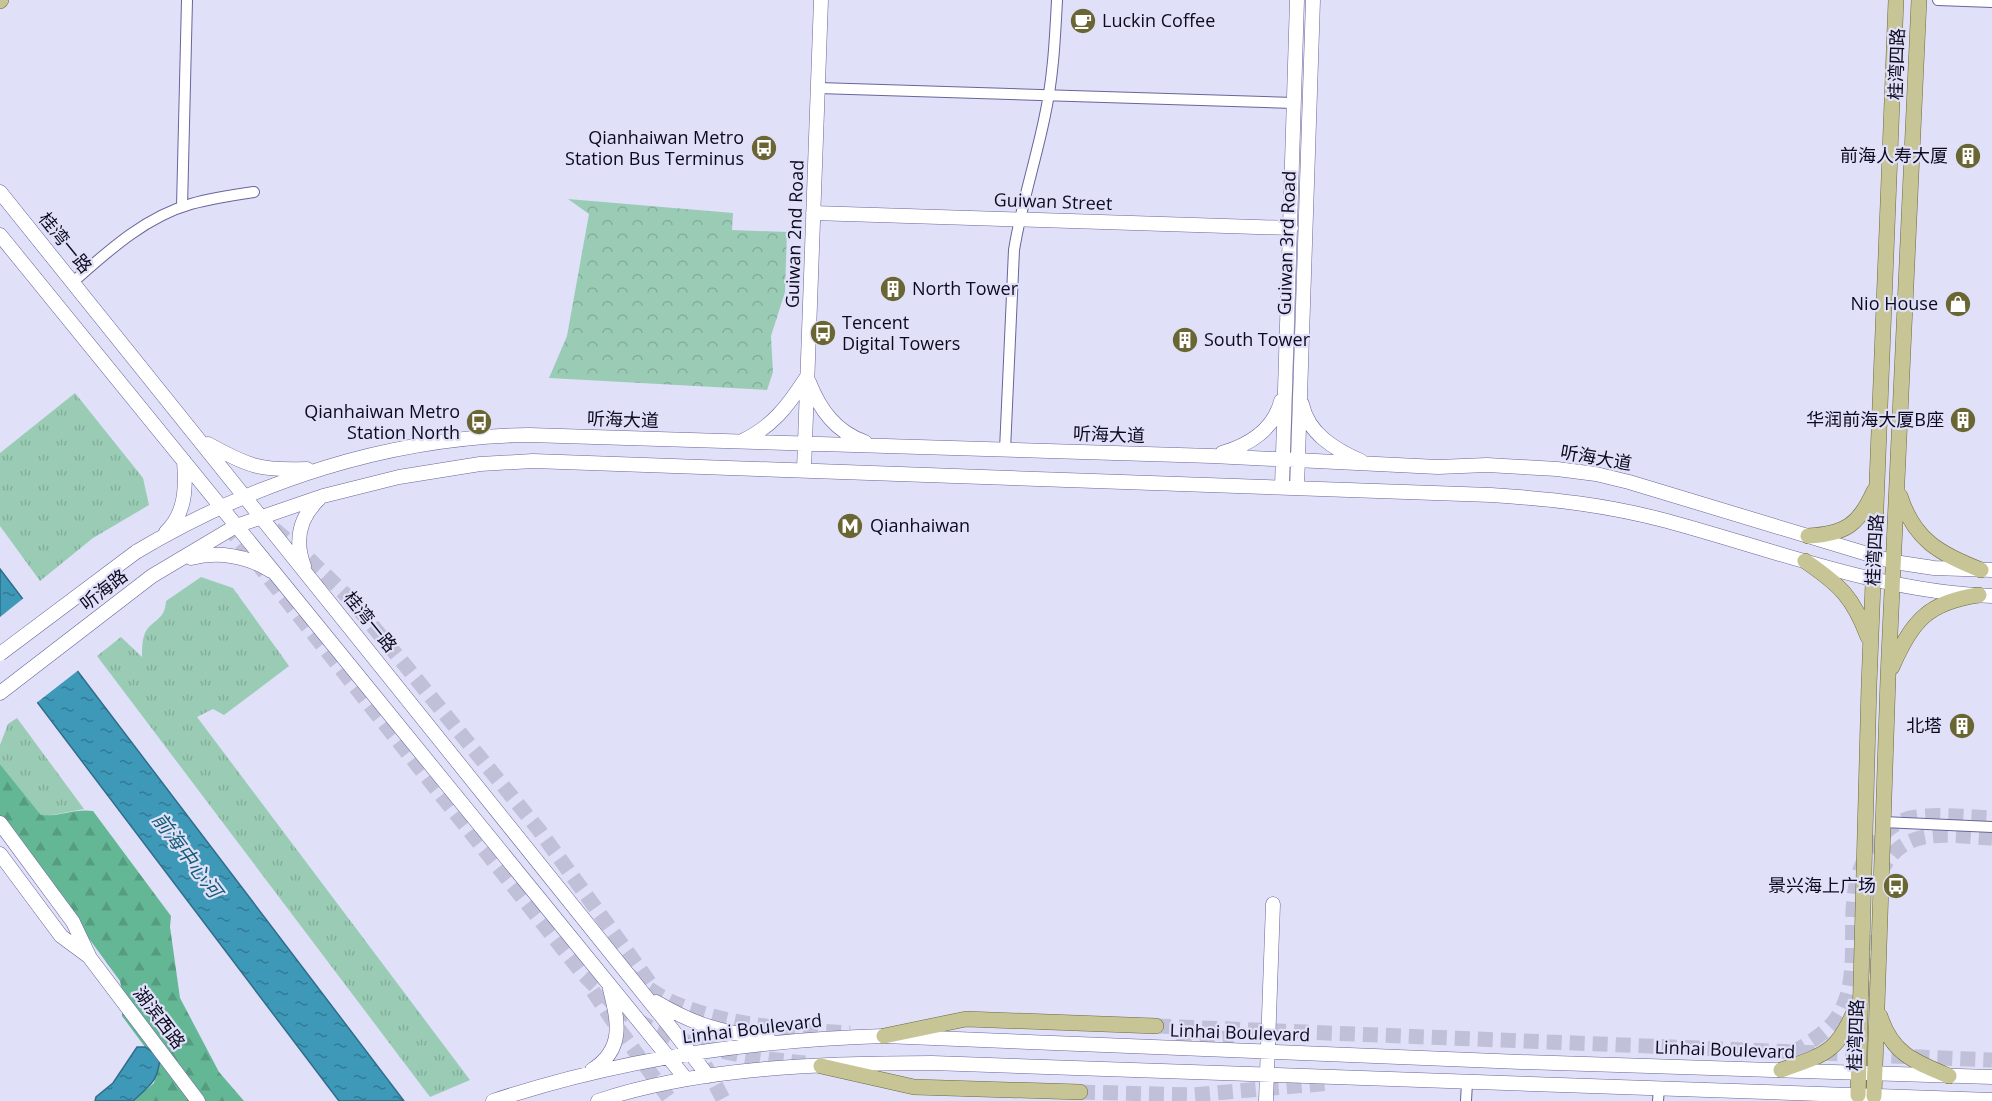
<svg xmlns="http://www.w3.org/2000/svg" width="1992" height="1101" font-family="'Open Sans','Noto Sans SC',sans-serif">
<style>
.grass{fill:url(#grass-tufts)}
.forest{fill:url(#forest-firs)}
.park{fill:url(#park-crowns)}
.water{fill:url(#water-ripples);stroke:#2f6d8a;stroke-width:1.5}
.pier{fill:#e0e0f9}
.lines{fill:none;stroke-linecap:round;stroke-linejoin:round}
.primary-tunnel{stroke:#c0c0d8;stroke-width:15;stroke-dasharray:15 8;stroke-linecap:butt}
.street-casing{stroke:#67659b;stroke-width:12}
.secondary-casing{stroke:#67659b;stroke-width:15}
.primary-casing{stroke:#6d693e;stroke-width:16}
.street{stroke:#fff;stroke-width:10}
.secondary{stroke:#fff;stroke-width:14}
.primary{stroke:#c7c496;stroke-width:15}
.secondary-bridge-casing{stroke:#67659b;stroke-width:15;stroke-linecap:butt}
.secondary-bridge{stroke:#fff;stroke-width:14}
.labels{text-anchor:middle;stroke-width:4.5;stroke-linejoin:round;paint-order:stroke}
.poi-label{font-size:18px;fill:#0c0a1e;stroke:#e0e0f9;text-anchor:end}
.street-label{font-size:18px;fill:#0c0a1e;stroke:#e0e0f9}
.water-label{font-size:20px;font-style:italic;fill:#185e76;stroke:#e0e0f9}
</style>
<defs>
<pattern id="grass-tufts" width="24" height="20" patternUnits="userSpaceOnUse" patternTransform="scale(1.5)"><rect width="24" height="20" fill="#9accb5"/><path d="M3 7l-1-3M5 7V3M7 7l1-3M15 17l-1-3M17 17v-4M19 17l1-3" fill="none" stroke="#84ae9b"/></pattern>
<pattern id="forest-firs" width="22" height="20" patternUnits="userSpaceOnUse" patternTransform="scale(1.5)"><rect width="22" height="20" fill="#64b795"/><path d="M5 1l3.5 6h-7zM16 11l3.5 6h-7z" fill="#569c80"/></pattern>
<pattern id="park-crowns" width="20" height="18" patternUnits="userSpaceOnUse" patternTransform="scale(1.5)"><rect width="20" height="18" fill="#9accb5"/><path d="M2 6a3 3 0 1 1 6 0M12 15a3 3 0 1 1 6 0" fill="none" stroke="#84ae9b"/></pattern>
<pattern id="water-ripples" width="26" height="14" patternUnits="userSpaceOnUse" patternTransform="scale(1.5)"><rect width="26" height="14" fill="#3e98b8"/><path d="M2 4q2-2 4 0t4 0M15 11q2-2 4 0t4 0" fill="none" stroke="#327a95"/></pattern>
</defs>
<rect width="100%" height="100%" fill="#e0e0f9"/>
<!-- grass -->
<path class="grass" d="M 75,393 L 143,478 L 149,505 L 93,538 L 40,581 L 0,526 L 0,453 Z
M 201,577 L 233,588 L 289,666 L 224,715 L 213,709 L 197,717 L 470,1080 L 430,1097 L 97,656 L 121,637 L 142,657 C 142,649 142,640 145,633 C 152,619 165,621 166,601 Z
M 17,718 L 84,809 L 47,816 L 41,815 L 0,764 L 0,745 L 8,724 Z"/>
<!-- forest -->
<path class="forest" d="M 0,764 L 41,815 C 59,817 75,808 93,811 L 171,916 L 170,927 L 180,998 L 219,1072 L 244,1101 L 133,1101 L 154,1083 L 160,1057 L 145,1047 L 122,1016 L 123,996 L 120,981 L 0,817 Z"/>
<!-- park -->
<path class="park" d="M 568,199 L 733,213 L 732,230 L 787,232 L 785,292 L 771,336 L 773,372 L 767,390 L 549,378 L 567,336 L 589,214 Z"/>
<!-- water -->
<path class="water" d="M 0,569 L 404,1101 L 339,1101 L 0,653 Z
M 137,1047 L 145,1047 L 160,1057 C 158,1082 150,1085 133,1101 L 95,1101 L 96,1097 L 113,1083 Z"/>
<!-- pier -->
<path class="pier" d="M 25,597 L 80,669 L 35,704 L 0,658 L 0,617 Z"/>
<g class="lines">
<!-- primary-tunnel -->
<path class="primary-tunnel" d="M 227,525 L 582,973 C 595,986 608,1000 623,1011 C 675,1048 744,1057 805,1063
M 274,529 L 307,557 L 351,600 L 400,659 L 539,830 L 652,986
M 1880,874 C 1902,824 1947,836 1992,838
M 630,976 C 645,986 661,998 677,1004 C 732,1027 792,1029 850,1033
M 593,991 L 613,1021 L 671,1101
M 1872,996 L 1870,972 L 1872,928
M 1156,1026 L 1992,1060
M 1177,1044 L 1233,1037
M 1792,1053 C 1809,1043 1827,1033 1838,1016 C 1871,963 1829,886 1883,834 C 1890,827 1900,821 1910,818 C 1936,813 1966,817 1992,818
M 705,1065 L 724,1101
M 1080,1092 L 1192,1095 L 1332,1083"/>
<!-- street casing -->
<g class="street-casing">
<path id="street" d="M 1938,0 L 1992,2
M 818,88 L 1294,103
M 182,207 L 187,0
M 73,282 C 108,251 145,217 191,204 C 212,198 233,195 254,192
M 1005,450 L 1014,250 C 1021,206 1035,163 1044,120 C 1053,80 1055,40 1057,0
M 1883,822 L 1992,827
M 1466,1101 L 1467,1082
M 1658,1101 L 1659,1088"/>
</g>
<!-- secondary casing -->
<g class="secondary-casing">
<path id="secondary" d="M 0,192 L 671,1028 L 708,1076
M 813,213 L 1291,228
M 0,235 L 686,1079
M 809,382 C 820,410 836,432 865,442
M 1302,404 C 1308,434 1336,450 1361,461
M 742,441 C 772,427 788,406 806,378
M 208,444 C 248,466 260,471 307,469
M 1222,453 C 1249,445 1274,429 1281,401
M 804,470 L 821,0
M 1282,487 L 1297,0
M 1297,488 L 1313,0
M 166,532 C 186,513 186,487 184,461
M 136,552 C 255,481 390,437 529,435 L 1212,456 L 1438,467 L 1487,465 L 1557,469 L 1596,474 L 1629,482 L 1894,562 L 1934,568 L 1992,570
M 191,558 C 218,551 248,556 271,571
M 304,566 C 294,540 300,517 319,499
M 0,693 L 152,576 L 236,526 L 323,496 L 399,477 L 480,464 L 533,461 L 1491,495 C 1553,499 1607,505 1667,521 C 1774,550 1881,592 1992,596
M 0,823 L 73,922 L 90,958 L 198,1101
M 0,854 L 61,936 L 88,956
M 656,1002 C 695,1025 722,1033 768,1038
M 592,1070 C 625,1049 618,1021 610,989
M 493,1101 C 619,1059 751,1040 884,1036 L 1521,1062 L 1992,1077
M 598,1101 C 698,1067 826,1063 932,1063 L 1992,1100
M 1266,1101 L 1273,904"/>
</g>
<!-- primary casing -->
<g class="primary-casing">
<path id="primary" d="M 0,1 L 1,0
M 1900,496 C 1914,540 1940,554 1981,570
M 1808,536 C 1845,534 1859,525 1874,491
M 1805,561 C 1840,585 1853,597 1868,637
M 1892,667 C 1912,621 1928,602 1979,595
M 1880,1016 C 1892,1054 1915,1062 1949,1076
M 884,1036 L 966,1019 L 1156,1026
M 821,1066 L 914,1087 L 1080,1092
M 1781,1070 C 1827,1054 1838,1052 1857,1005
M 1858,1095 L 1869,685 L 1896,0
M 1874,1096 L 1888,678 L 1919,0"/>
</g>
<!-- street -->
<use href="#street" class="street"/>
<!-- secondary -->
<use href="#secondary" class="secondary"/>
<!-- primary -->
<use href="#primary" class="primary"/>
<!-- secondary-bridge casing -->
<g class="secondary-bridge-casing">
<path id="secondary-bridge" d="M 0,654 L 136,552"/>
</g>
<!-- secondary-bridge -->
<use href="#secondary-bridge" class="secondary-bridge"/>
</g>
<!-- icons -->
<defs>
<g id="cafe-disc" transform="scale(1.35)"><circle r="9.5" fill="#6a6633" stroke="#e0e0f9"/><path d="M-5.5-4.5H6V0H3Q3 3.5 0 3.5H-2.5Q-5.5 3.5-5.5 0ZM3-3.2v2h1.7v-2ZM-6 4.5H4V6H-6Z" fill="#fff"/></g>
<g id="bus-disc" transform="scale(1.35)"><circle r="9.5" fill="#6a6633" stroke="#e0e0f9"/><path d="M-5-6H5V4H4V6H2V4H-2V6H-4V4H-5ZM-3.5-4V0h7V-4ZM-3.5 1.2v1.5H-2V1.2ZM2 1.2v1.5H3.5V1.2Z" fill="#fff"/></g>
<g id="building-disc" transform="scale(1.35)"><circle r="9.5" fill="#6a6633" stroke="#e0e0f9"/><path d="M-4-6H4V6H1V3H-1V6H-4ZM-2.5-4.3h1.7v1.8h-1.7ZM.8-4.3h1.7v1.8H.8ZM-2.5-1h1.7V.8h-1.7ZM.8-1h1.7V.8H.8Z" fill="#fff"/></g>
<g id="shop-disc" transform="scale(1.35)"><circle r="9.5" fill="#6a6633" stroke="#e0e0f9"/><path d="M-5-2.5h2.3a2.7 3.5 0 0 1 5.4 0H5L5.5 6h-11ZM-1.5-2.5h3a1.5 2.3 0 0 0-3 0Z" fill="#fff"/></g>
<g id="metro-disc" transform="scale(1.35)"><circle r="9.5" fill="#6a6633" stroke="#e0e0f9"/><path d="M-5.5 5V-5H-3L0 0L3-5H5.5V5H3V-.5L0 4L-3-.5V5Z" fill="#fff"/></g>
</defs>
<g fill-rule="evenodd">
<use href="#cafe-disc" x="1083" y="21"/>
<use href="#bus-disc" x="764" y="148"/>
<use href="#building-disc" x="1968" y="156"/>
<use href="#building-disc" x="893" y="289"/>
<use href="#shop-disc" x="1958" y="304"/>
<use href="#bus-disc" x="823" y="333"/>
<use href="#building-disc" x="1185" y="340"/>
<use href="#building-disc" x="1963" y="420"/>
<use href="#bus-disc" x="479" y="422"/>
<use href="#metro-disc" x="850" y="526"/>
<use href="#building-disc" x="1962" y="726"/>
<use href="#bus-disc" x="1896" y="886"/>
</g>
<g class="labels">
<!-- poi labels -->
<g class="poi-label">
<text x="1102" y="27" text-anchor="start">Luckin Coffee</text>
<text x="744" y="144">Qianhaiwan Metro<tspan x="744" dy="21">Station Bus Terminus</tspan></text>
<text x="1948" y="162">前海人寿大厦</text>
<text x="912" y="295" text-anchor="start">North Tower</text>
<text x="1938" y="310">Nio House</text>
<text x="842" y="329" text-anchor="start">Tencent<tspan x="842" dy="21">Digital Towers</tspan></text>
<text x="1204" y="346" text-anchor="start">South Tower</text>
<text x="460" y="418">Qianhaiwan Metro<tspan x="460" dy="21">Station North</tspan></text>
<text x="1944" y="426">华润前海大厦B座</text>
<text x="870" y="532" text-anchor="start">Qianhaiwan</text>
<text x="1942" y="732">北塔</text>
<text x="1876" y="892">景兴海上广场</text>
</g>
<!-- street labels -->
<g class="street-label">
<text transform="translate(1897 64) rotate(-88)" y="6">桂湾四路</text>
<text transform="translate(1053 202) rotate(2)" y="6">Guiwan Street</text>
<text transform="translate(795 234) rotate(-88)" y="6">Guiwan 2nd Road</text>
<text transform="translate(65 243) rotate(51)" y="6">桂湾一路</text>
<text transform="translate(1287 243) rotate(-88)" y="6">Guiwan 3rd Road</text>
<text transform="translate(623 420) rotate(2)" y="6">听海大道</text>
<text transform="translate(1109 435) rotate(2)" y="6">听海大道</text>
<text transform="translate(1596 458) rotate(10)" y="6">听海大道</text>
<text transform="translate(1875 550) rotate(-87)" y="6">桂湾四路</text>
<text transform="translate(104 590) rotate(-38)" y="6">听海路</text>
<text transform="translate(370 622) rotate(51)" y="6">桂湾一路</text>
<text transform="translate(159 1018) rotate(53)" y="6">湖滨西路</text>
<text transform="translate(752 1029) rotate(-7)" y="6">Linhai Boulevard</text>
<text transform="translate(1240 1033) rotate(2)" y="6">Linhai Boulevard</text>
<text transform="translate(1856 1035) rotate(-88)" y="6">桂湾四路</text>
<text transform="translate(1725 1050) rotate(2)" y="6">Linhai Boulevard</text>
</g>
<!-- water labels -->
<g class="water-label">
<text transform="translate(187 855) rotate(53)" y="7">前海中心河</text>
</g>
</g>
</svg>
